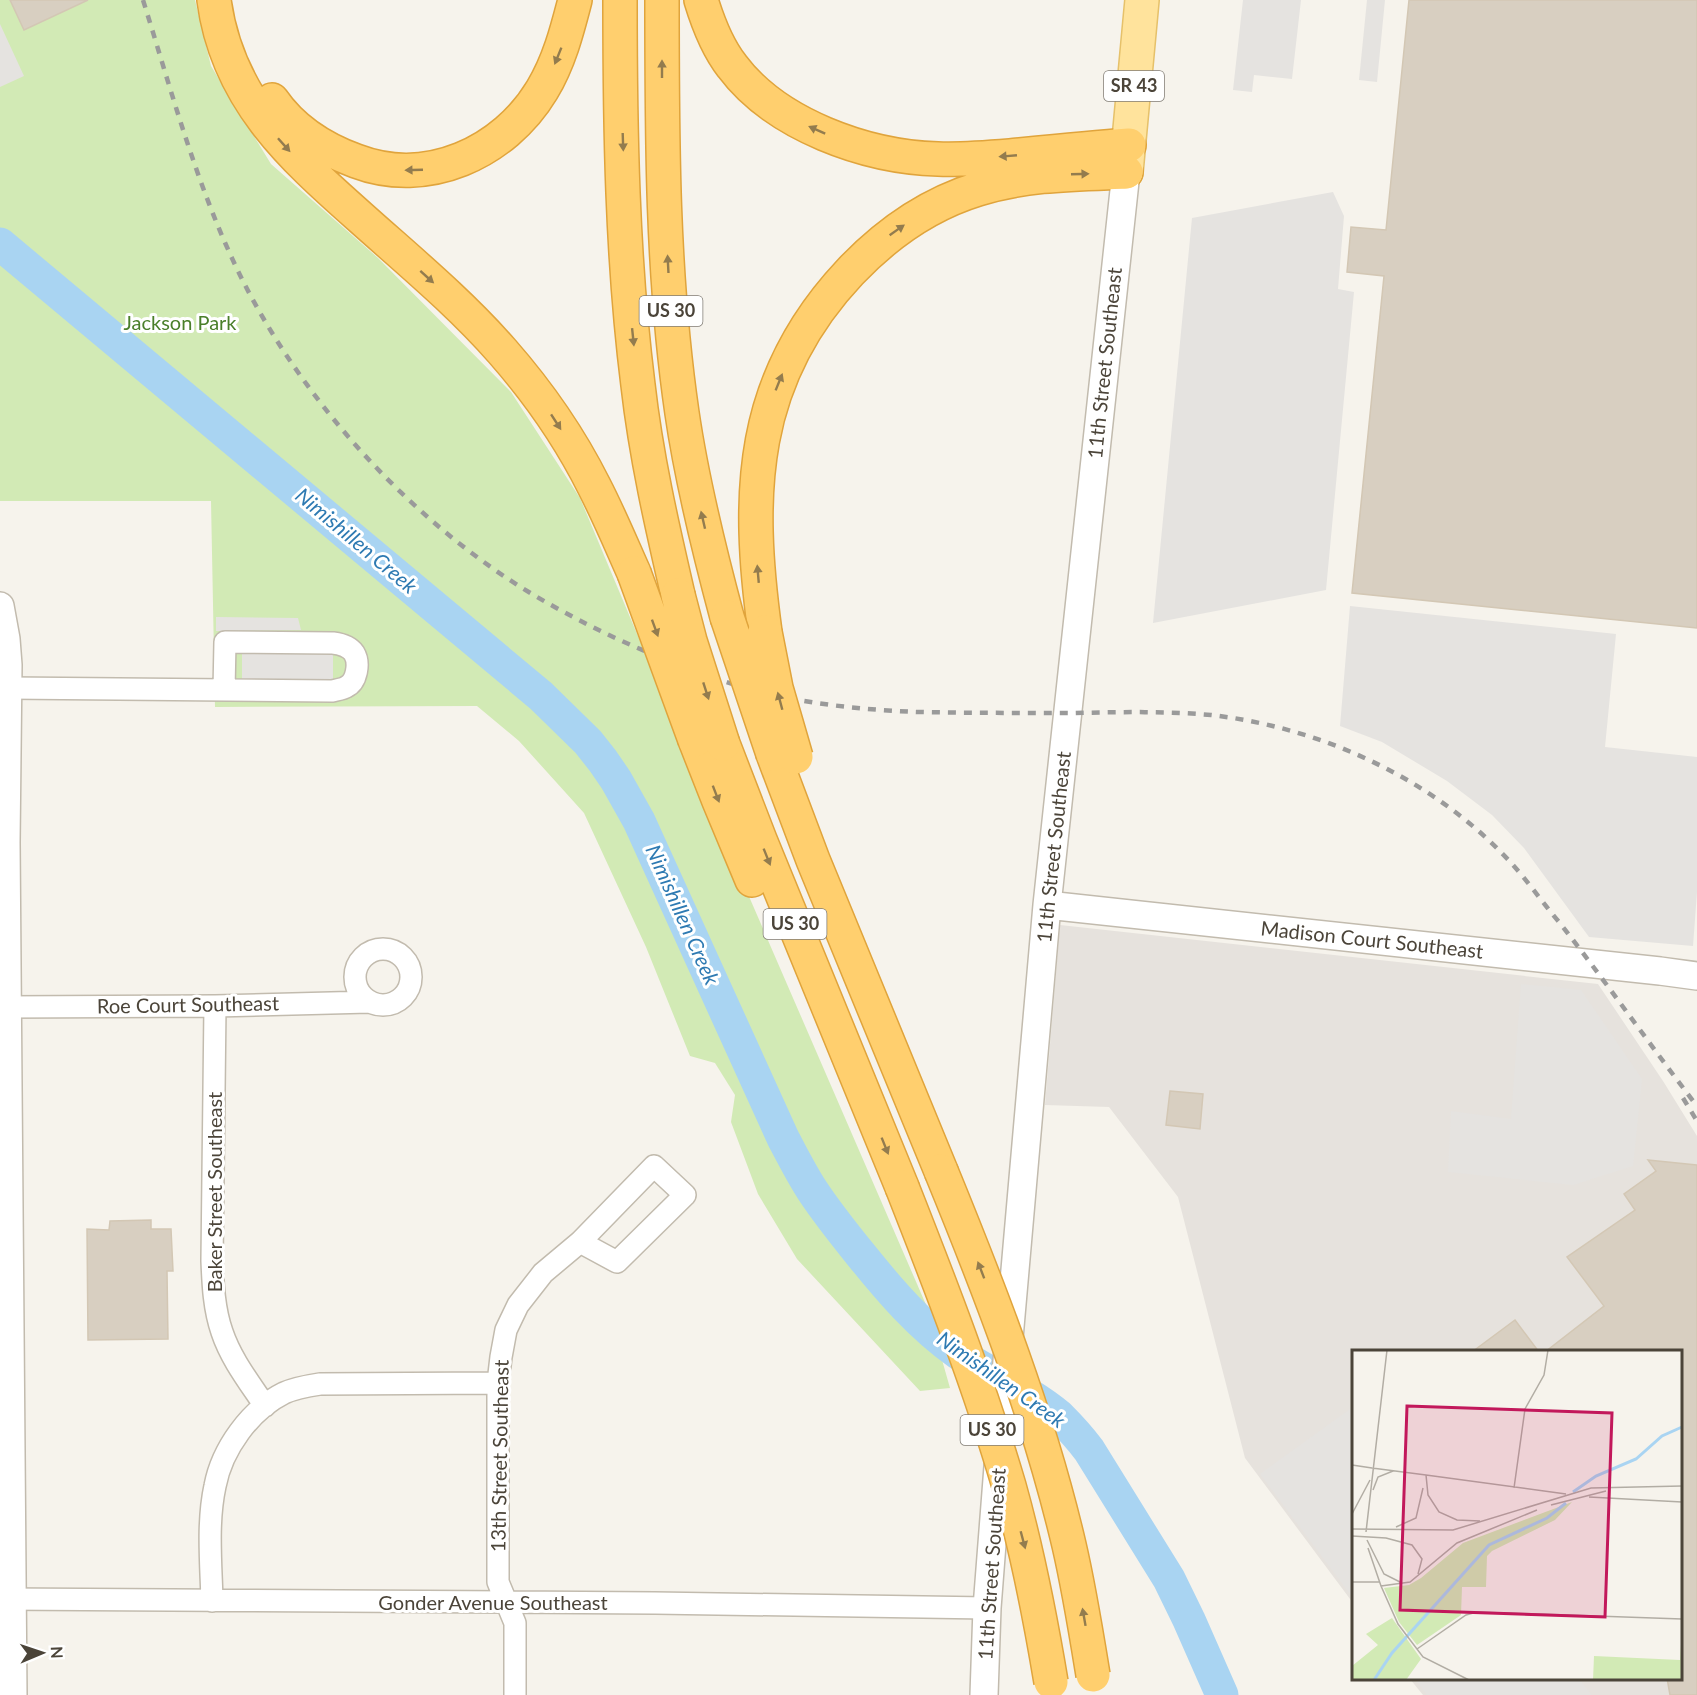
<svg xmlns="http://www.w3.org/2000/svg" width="1697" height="1695" font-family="Lato,sans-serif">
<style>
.industrial{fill:#e6e2dd}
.green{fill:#d2eab5}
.parking{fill:#e5e3e0}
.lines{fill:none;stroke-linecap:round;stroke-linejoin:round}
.river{stroke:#a9d4f2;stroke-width:33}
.building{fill:#d8cfc1;stroke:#d3c7b4;stroke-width:1.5}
.minor-casing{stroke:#c2bbae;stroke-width:24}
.tertiary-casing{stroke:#c2bbae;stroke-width:30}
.primary-casing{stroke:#e6c16a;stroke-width:36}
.motorway-casing{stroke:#e0a43c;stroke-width:36}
.minor{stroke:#fff;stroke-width:21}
.tertiary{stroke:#fff;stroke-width:27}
.primary{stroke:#ffe39c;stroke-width:33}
.motorway{stroke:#ffcf6e;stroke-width:33}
.rail{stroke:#9a9a9a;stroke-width:4.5;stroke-dasharray:8 8;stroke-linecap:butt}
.motorway-bridge-casing{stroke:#e0a43c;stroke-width:36;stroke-linecap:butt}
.motorway-bridge{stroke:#ffcf6e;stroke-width:33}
.oneway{fill:#937c4e}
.labels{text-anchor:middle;stroke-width:6;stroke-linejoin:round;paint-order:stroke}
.shield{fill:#fff;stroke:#817c74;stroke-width:1.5}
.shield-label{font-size:18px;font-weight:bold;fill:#4b4439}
.park-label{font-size:20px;fill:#4a7f2a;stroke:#fff}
.street-label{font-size:20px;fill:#4b4439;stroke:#fff}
.water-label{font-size:21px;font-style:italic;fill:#2e7ab2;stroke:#fff}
.inset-river{fill:none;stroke:#a9d4f2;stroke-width:3}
.inset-road{fill:none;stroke:#b2ada4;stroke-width:1.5}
.view{fill:#c2185b;fill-opacity:0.15;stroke:#c2185b;stroke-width:3}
.inset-edge{fill:none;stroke:#4b4439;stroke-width:3}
</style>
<rect width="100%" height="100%" fill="#f6f3ec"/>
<!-- industrial -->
<path class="industrial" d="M 1060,925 L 1598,984 L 1663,1081 L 1697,1136 L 1697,1695 L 1423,1695 L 1410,1679 L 1680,1678 L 1680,1352 L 1354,1352 L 1353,1603 L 1245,1458 L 1178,1197 L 1109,1107 L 1045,1105 Z"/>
<!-- green -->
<path class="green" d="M 0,0 L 195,0 L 211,66 L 271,164 L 378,258 L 511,392 L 580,498 L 695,772 L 927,1307 L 950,1388 L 920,1391 L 797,1259 L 758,1194 L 731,1122 L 735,1095 L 715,1063 L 690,1056 L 646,947 L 584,813 L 519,741 L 477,706 L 215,707 L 211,501 L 0,501 Z"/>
<!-- parking -->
<path class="parking" d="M 1243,0 L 1301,0 L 1292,79 L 1254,75 L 1252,92 L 1233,90 Z
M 1367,0 L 1385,0 L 1377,82 L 1359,80 Z
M 0,24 L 24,76 L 0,87 Z
M 1333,192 L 1344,216 L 1338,289 L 1354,292 L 1326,590 L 1153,623 L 1192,218 Z
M 1350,606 L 1616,634 L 1605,747 L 1697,757 L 1697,892 L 1693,946 L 1589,937 L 1524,848 L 1492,815 L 1447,781 L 1382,742 L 1340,726 Z
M 216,617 L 298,618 L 301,630 L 216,631 Z
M 333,651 L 333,679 L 242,680 L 242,652 Z
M 1521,984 L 1581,990 L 1642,1079 L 1633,1166 L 1573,1185 L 1448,1172 L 1451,1111 L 1511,1119 Z
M 1353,1407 L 1353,1598 L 1260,1474 Z
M 1415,1679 L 1579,1679 L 1592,1695 L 1427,1695 Z"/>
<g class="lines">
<!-- river -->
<path class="river" d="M 0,244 L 541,696 L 588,742 L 603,761 L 616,780 L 639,821 L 783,1138 C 792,1155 801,1173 812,1190 C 827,1213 844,1234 861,1255 C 890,1291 920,1326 958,1353 C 991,1375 1028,1390 1059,1416 C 1070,1427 1080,1438 1089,1450 L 1169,1579 L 1189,1620 L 1222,1695"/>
</g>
<!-- building -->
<path class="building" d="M 10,0 L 88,0 L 24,30 Z
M 1409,0 L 1697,0 L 1697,628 L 1352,593 L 1384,276 L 1347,272 L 1351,227 L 1386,230 Z
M 1170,1091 L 1203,1094 L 1200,1129 L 1166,1125 Z
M 1648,1160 L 1697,1165 L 1697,1695 L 1670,1695 L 1667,1678 L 1680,1678 L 1680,1352 L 1545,1352 L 1604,1306 L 1567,1257 L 1635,1210 L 1624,1194 L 1656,1171 Z
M 151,1220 L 151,1229 L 171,1229 L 173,1271 L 167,1271 L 168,1339 L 88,1340 L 87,1229 L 109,1230 L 110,1221 Z
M 1515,1320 L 1539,1352 L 1472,1352 Z"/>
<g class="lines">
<!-- minor casing -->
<g class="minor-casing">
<path id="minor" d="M 8,688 L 332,691 C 336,690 343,689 346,687 C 357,682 360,663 354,653 C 349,646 341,644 333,643 L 225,642 L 224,690
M355 977a28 28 0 1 1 56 0a28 28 0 1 1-56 0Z
M 215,1006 L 212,1261 C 213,1285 214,1309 222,1332 C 231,1359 249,1382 265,1406
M 7,1007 L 215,1006 L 369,1002
M 0,1599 L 655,1603 L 987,1608
M 212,1601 C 211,1563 207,1523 215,1486 C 222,1449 250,1410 284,1393 C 295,1388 307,1386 320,1384 L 498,1383
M 515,1695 L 515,1623 L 498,1582 L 498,1383 L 501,1357 L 506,1330 L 518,1305 L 543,1273 L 580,1242 L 654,1166 L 685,1195 L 617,1262 L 580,1242"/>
</g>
<!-- tertiary casing -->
<g class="tertiary-casing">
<path id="tertiary" d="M 0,606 L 6,639 L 8,665 L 6,842 L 13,1695
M 1047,905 L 1660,971 L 1697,976
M 984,1695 L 987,1608 L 1000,1441 L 1047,905 L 1126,172"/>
</g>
<!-- primary casing -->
<g class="primary-casing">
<path id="primary" d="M 1126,172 L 1142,0"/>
</g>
<!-- motorway casing -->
<g class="motorway-casing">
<path id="motorway" d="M 214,0 C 227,98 290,155 360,217 C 408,260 459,302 502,351 C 538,392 570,438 594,486 C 609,515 621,544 634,573
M 620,0 C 620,128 622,258 638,385 C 646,456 662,526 678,595
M 662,0 C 662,138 662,276 682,413 C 692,482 709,550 727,617
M 701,0 C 708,23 717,47 732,66 C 776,125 866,157 938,159 C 962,160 986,158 1010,156 C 1050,152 1089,148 1129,145
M 272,100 C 292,129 323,149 356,161 C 427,188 504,153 542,90 C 559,62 567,31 575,0
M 765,632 C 746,494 749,379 850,272 C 885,235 929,204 978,189 C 1026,174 1076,174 1126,172
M 695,740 L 719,801 L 752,880
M 723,744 L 760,840 L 902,1187
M 773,754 L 813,860 L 941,1171"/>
</g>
<!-- minor -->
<use href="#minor" class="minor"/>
<!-- tertiary -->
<use href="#tertiary" class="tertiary"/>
<!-- primary -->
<use href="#primary" class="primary"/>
<!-- motorway -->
<use href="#motorway" class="motorway"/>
<!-- rail -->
<path class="rail" d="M 143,0 C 173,96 199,195 245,285 C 311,413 425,535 551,605 C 582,622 613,638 645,651 C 680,666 716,680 753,690 C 806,704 864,710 918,712 C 971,713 1023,713 1075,713 C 1120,712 1166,711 1211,715 C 1273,722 1334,741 1389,770 C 1435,794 1479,827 1513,865 C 1529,883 1543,903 1559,922 C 1606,982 1650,1045 1697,1106
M 1683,1098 L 1697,1121"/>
<!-- motorway-bridge casing -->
<g class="motorway-bridge-casing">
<path id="motorway-bridge" d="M 634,573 L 695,740
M 678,595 L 690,641 L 723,744
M 727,617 L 773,754
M 765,632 L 776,688 L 796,757
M 941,1171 C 991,1293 1039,1417 1069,1545 C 1079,1588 1086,1632 1093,1675
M 902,1187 C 941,1286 979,1384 1009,1486 C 1027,1550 1040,1616 1051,1682"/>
</g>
<!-- motorway-bridge -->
<use href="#motorway-bridge" class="motorway-bridge"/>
</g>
<!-- one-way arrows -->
<defs><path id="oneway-solid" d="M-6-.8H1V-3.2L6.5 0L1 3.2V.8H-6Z" transform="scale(1.5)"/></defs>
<g class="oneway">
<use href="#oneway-solid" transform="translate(558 56) rotate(112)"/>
<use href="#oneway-solid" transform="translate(662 69) rotate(-90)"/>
<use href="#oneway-solid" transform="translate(817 130) rotate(-156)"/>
<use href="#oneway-solid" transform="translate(623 142) rotate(88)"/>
<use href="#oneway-solid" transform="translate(284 145) rotate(48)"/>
<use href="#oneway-solid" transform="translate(1008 156) rotate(175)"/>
<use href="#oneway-solid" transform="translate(414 170) rotate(178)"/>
<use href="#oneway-solid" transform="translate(1080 174) rotate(-2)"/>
<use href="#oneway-solid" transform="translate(897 230) rotate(-35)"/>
<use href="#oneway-solid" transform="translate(668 264) rotate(-93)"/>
<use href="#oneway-solid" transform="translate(427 277) rotate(42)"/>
<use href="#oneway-solid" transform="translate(633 337) rotate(84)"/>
<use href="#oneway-solid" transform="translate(779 382) rotate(-68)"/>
<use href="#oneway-solid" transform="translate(556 422) rotate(57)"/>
<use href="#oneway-solid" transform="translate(703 520) rotate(-103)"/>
<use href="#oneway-solid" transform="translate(758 574) rotate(-95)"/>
<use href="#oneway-solid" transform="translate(655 628) rotate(70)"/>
<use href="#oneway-solid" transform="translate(706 691) rotate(72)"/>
<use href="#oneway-solid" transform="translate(780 701) rotate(-105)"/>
<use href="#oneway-solid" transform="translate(716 794) rotate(69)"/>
<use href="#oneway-solid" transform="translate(767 857) rotate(68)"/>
<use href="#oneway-solid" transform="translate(885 1146) rotate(68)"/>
<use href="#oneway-solid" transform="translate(981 1270) rotate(-111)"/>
<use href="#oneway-solid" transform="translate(1023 1540) rotate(75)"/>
<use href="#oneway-solid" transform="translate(1084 1617) rotate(-100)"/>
</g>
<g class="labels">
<!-- shield labels -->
<g class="shield">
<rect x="1104" y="71" width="60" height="30" rx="4.5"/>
<rect x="639.5" y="296" width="63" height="30" rx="4.5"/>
<rect x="763.5" y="909" width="63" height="30" rx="4.5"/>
<rect x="960.5" y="1415" width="63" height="30" rx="4.5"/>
</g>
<g class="shield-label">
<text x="1134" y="92">SR 43</text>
<text x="671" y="317">US 30</text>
<text x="795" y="930">US 30</text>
<text x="992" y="1436">US 30</text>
</g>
<!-- park labels -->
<g class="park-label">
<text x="180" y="330">Jackson Park</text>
</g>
<!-- street labels -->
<g class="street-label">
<text transform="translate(1105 363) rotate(-84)" y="7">11th Street Southeast</text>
<text transform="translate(1054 847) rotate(-84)" y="7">11th Street Southeast</text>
<text transform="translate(1372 940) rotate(6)" y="7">Madison Court Southeast</text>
<text transform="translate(188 1005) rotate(-1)" y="7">Roe Court Southeast</text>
<text transform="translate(215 1192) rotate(-90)" y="7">Baker Street Southeast</text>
<text transform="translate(500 1456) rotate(-89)" y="7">13th Street Southeast</text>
<text transform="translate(992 1564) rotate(-86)" y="7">11th Street Southeast</text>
<text x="493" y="1610">Gonder Avenue Southeast</text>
</g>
<!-- water labels -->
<g class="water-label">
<text transform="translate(356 541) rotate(40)" y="7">Nimishillen Creek</text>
<text transform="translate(682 915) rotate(66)" y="7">Nimishillen Creek</text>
<text transform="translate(1001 1380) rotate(35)" y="7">Nimishillen Creek</text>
</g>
</g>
<!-- overview -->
<g transform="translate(1352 1350)">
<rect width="330" height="330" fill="#f6f3ec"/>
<path d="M 220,152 L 203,170 L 140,201 L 135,206 L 134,237 L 110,237 L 109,265 L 65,295 L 47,272 L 32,238 L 57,235 L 69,228 L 111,193 ZM 40,268 L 69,309 L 54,330 L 0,330 L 0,316 L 26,295 L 14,284 ZM 330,279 L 330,330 L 241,330 L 242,306 L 328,310 Z" fill="#d2eab5"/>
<path class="inset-river" d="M 221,142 L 244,126 L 284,109 L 310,86 L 330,77M 22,330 L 40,303 L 137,195 L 195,168 L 214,153"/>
<path class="inset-road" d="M 0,115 L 20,118M 20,118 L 74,125M 74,125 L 214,144M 74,125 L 76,145 L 87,162 L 105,170 L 128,171M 162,138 L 173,59 L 192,25 L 196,0M 21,140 L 26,127 L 41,121M 237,147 L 330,152M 199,155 L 254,141M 0,164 L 18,130M 44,177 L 64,168 L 71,138M 0,179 L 101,180 L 239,138 L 330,136M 14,182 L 35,0M 0,186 L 34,188 L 60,195 L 70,209 L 66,224M 15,190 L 32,224 L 48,232M 16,198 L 29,236M 0,232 L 28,232M 29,236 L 46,274 L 71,307 L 117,330M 29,236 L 58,232 L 105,193 L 185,160M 65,299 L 114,265 L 125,262 L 330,269"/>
<path class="view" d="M 55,56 L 260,63 L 253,267 L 48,260 Z"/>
<rect width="330" height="330" class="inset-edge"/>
</g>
<!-- north arrow -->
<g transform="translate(42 1653) rotate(88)" stroke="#ffffff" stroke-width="4.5" paint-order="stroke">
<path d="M0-4.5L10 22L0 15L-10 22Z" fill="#4b4439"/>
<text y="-9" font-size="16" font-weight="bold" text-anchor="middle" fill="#4b4439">N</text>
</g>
</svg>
